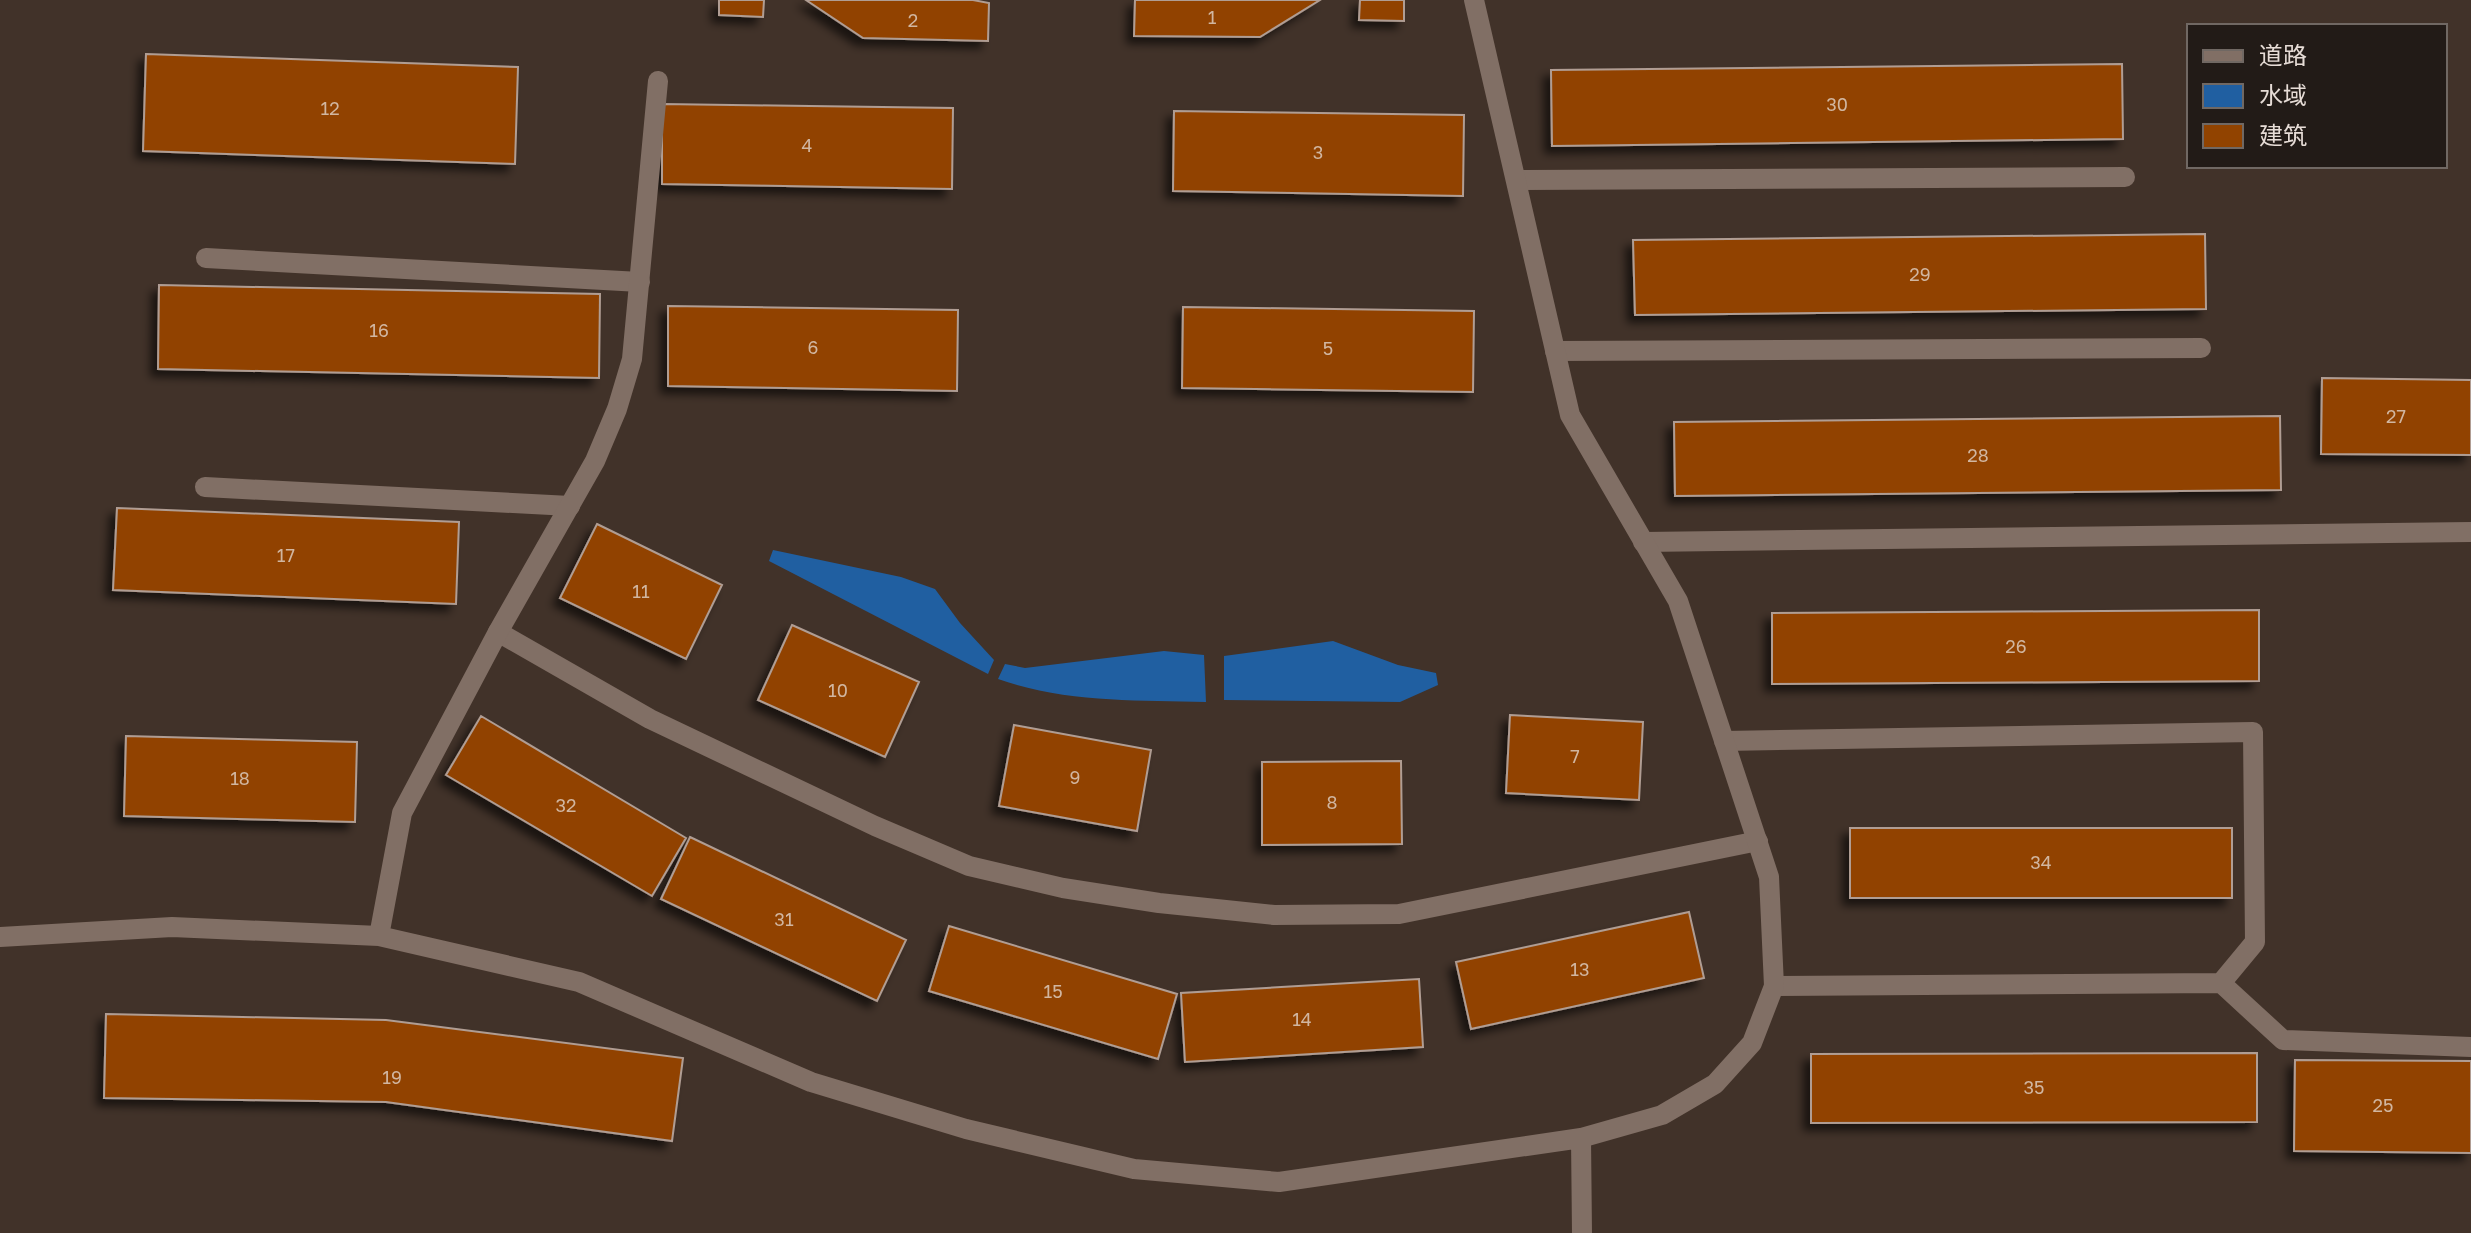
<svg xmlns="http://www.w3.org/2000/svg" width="2471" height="1233" font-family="'Golos Text','Noto Sans SC',sans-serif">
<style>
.water{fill:#205fa1}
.building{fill:#914300;stroke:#b09d93;stroke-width:2;filter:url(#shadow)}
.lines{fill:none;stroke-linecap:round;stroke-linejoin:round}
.service{stroke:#816f65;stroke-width:20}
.minor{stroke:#816f65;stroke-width:20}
.labels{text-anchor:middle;stroke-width:7;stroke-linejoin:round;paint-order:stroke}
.number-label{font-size:18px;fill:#d1b6a0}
</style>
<defs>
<filter id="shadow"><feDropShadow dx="-7" dy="7" stdDeviation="4" flood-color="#0009"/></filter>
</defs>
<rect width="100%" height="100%" fill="#413229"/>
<!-- water -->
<path class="water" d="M 773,550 L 901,577 L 935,589 L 960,623 L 994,660 L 988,674 L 769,561 Z
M 1333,641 L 1398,665 L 1436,673 L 1438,685 L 1400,702 L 1224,700 L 1224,656 Z
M 1164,651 L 1204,655 L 1206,702 C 1135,700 1066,703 998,679 L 1005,664 L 1025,668 Z"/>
<!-- building -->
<path class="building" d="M 719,0 L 764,0 L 763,17 L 719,15 Z
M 806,0 L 973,0 L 989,3 L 988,41 L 863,38 Z
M 1135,0 L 1320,0 L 1260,37 L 1134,36 Z
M 1360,0 L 1404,0 L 1404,21 L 1359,20 Z
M 146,54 L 518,67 L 515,164 L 143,151 Z
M 2122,64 L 2123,139 L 1552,146 L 1551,70 Z
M 662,104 L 953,108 L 952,189 L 662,184 Z
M 1174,111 L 1464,115 L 1463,196 L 1173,191 Z
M 2205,234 L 2206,309 L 1635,315 L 1633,240 Z
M 159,285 L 600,294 L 599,378 L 158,369 Z
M 668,306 L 958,310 L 957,391 L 668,386 Z
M 1183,307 L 1474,311 L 1473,392 L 1182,388 Z
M 2322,378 L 2471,380 L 2471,455 L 2321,454 Z
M 2280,416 L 2281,490 L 1675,496 L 1674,422 Z
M 117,508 L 459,522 L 456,604 L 113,590 Z
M 597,524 L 722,585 L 686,659 L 560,598 Z
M 2259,610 L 2259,681 L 1772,684 L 1772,613 Z
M 792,625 L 919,682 L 885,757 L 758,700 Z
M 1510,715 L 1643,722 L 1639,800 L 1506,793 Z
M 481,716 L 686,838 L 652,896 L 446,775 Z
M 1014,725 L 1151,750 L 1137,831 L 999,806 Z
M 126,736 L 357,742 L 355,822 L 124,816 Z
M 1401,761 L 1402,844 L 1262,845 L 1262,762 Z
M 1850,828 L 2232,828 L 2232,898 L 1850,898 Z
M 690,837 L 906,940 L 877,1001 L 661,899 Z
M 1689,912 L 1704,978 L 1471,1029 L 1456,962 Z
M 949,926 L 1177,994 L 1158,1059 L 929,991 Z
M 1419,979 L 1423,1047 L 1185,1062 L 1181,993 Z
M 106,1014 L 386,1020 L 683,1058 L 672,1141 L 386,1102 L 104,1098 Z
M 2257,1053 L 2257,1122 L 1811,1123 L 1811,1054 Z
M 2295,1060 L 2471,1061 L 2471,1153 L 2294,1151 Z"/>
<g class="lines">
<!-- service -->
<path class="service" d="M 1517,180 L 2125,177
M 206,258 L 640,282
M 1555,351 L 2201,348
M 205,487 L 570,506
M 1643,542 L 2471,532
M 498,632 L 650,719 L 875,826 L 969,866 L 1063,888 L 1159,903 L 1274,915 L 1399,914 L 1758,841
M 1724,741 L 2253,732 L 2255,942 L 2221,983
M 1774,986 L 2221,983 L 2283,1040 L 2471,1047"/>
<!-- minor -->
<path class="minor" d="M 379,936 L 402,813 L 498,632 L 595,461 L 617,409 L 632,359 L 658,81
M 0,937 L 172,927 L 379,936 L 579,982 L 811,1082 L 966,1129 L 1134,1169 L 1279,1182 L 1581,1138 L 1662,1115 L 1715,1084 L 1752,1043 L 1774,986 L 1769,877 L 1678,601 L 1570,415 L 1474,0
M 1581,1138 L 1582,1233"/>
</g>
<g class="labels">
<!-- number labels -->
<g class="number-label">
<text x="1212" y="24">1</text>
<text x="913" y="27">2</text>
<text x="1837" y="111">30</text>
<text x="330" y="115">12</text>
<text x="807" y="152">4</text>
<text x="1318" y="159">3</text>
<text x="1920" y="281">29</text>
<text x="379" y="337">16</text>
<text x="813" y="354">6</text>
<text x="1328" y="355">5</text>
<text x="2396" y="423">27</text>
<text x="1978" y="462">28</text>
<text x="286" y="562">17</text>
<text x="641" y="598">11</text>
<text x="2016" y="653">26</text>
<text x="838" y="697">10</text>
<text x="1575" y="763">7</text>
<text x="1075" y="784">9</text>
<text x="240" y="785">18</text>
<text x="1332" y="809">8</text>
<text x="566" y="812">32</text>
<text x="2041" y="869">34</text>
<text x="784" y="926">31</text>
<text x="1580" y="976">13</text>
<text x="1053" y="998">15</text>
<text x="1302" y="1026">14</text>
<text x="392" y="1084">19</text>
<text x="2034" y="1094">35</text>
<text x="2383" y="1112">25</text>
</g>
</g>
<!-- legend -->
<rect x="2187" y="24" width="260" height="144" fill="#221b17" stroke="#706863" stroke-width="2"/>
<rect x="2203" y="50" width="40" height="12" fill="#816f65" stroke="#706863" stroke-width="2"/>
<text x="2259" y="64" font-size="24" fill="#e6dcd6">道路</text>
<rect x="2203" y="84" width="40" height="24" fill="#205fa1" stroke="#706863" stroke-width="2"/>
<text x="2259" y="104" font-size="24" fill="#e6dcd6">水域</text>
<rect x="2203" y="124" width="40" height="24" fill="#914300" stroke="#706863" stroke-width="2"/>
<text x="2259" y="144" font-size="24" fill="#e6dcd6">建筑</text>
</svg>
